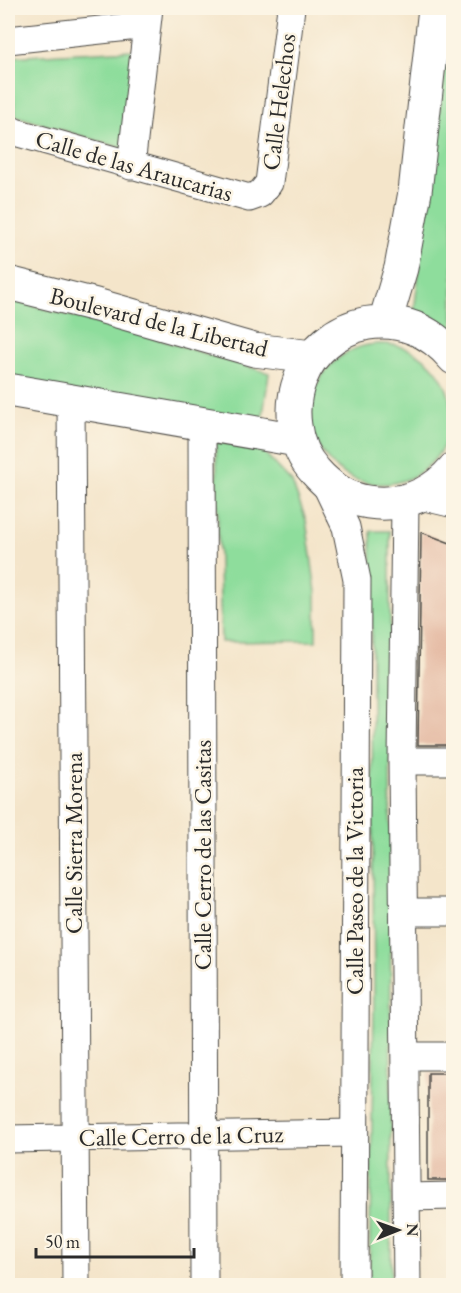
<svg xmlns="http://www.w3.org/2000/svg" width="461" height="1293" font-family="'EB Garamond',serif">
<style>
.green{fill:#8edd9c;stroke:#5c8464;stroke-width:1.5}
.building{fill:#e2b39b}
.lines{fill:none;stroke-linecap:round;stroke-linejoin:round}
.minor-casing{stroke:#494743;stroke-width:29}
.major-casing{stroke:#494743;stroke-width:35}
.minor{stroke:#fff;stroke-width:27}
.major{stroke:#fff;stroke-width:33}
.labels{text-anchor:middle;stroke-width:5;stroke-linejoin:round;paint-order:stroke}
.street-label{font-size:24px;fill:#2b2b2b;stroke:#fcf5e5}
</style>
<rect width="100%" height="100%" fill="#fcf5e5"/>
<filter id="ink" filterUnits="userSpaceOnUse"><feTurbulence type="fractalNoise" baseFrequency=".0167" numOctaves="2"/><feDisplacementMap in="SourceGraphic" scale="12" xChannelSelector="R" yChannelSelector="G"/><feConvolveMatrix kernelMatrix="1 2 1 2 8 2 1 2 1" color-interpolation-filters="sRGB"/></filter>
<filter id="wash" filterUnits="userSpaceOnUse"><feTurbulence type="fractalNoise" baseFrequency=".008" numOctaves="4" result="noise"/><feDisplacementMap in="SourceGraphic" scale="24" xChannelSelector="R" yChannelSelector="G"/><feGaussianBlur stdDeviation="1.35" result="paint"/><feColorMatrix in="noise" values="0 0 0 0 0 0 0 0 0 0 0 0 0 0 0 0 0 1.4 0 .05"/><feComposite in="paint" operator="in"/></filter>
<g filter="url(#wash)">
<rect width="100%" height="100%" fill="#f4e5ca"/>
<!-- green -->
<path class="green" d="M 452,8 L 453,8 L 453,331 L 432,317 L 414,312 Z
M 133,50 L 125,149 L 16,116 L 8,69 L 8,57 Z
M 8,299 L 161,340 L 269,373 L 262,422 L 8,382 Z
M311 414a70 70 0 1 1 140 0a70 70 0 1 1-140 0Z
M 216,442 L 258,446 L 292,482 L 306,520 L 316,592 L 316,641 L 221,642 Z
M 371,531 L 390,531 L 391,1285 L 369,1286 L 374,1008 Z"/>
<g id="blocks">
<!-- building -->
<path class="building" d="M 421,532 L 453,544 L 453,745 L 418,745 Z
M 428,1073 L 453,1073 L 453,1180 L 428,1180 Z"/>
</g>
</g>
<g filter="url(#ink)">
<use href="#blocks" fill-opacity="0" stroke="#494743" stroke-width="1.5"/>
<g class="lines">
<!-- minor casing -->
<g class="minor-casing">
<path id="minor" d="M 8,40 L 147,25
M 8,128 L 15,132 L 249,198 L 260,194 L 269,183 L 291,8
M 131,166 L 149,8
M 71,400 L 76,1286
M 202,424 L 204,1286
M 325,483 L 346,527 L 357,580 L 354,1286
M 420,496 L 454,504
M 405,502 L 402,761 L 407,1286
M 402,761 L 454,761
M 405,912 L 454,912
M 405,1056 L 454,1056
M 8,1139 L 354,1133
M 407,1197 L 454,1196"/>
</g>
<!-- major casing -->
<g class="major-casing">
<path id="major" d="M 8,283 L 96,305 L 254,350 L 312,357
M 385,322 L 401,268 L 415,192 L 435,8
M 454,358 C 443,345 430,334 414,328 C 349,303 285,359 295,426 C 297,443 303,458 315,471 C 329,487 346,499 368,502 C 402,507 432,495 454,469
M 8,390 L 297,440"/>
</g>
<!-- minor -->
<use href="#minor" class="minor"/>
<!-- major -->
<use href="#major" class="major"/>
</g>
</g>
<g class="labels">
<!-- street labels -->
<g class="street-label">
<text transform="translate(279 102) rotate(-83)" y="8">Calle Helechos</text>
<text transform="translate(134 166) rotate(16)" y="8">Calle de las Araucarias</text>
<text transform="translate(159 322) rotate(14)" y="8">Boulevard de la Libertad</text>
<text transform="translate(74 843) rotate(-90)" y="8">Calle Sierra Morena</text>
<text transform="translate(203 855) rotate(-90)" y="8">Calle Cerro de las Casitas</text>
<text transform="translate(355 881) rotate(-90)" y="8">Calle Paseo de la Victoria</text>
<text transform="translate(181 1136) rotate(-1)" y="8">Calle Cerro de la Cruz</text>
</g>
</g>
<!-- margin -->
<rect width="461" height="1293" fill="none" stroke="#fcf5e5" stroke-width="30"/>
<!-- north arrow -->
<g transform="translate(398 1230) rotate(89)" stroke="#fcf5e5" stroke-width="4.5" paint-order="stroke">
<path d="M0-4.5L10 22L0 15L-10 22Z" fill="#2b2b2b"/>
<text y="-9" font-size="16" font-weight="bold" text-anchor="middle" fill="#2b2b2b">N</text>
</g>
<!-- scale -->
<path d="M36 1248v9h158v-9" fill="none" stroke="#2b2b2b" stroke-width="3"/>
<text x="45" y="1248" font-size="18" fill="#2b2b2b" stroke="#fcf5e5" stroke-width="4.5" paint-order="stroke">50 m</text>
</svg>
